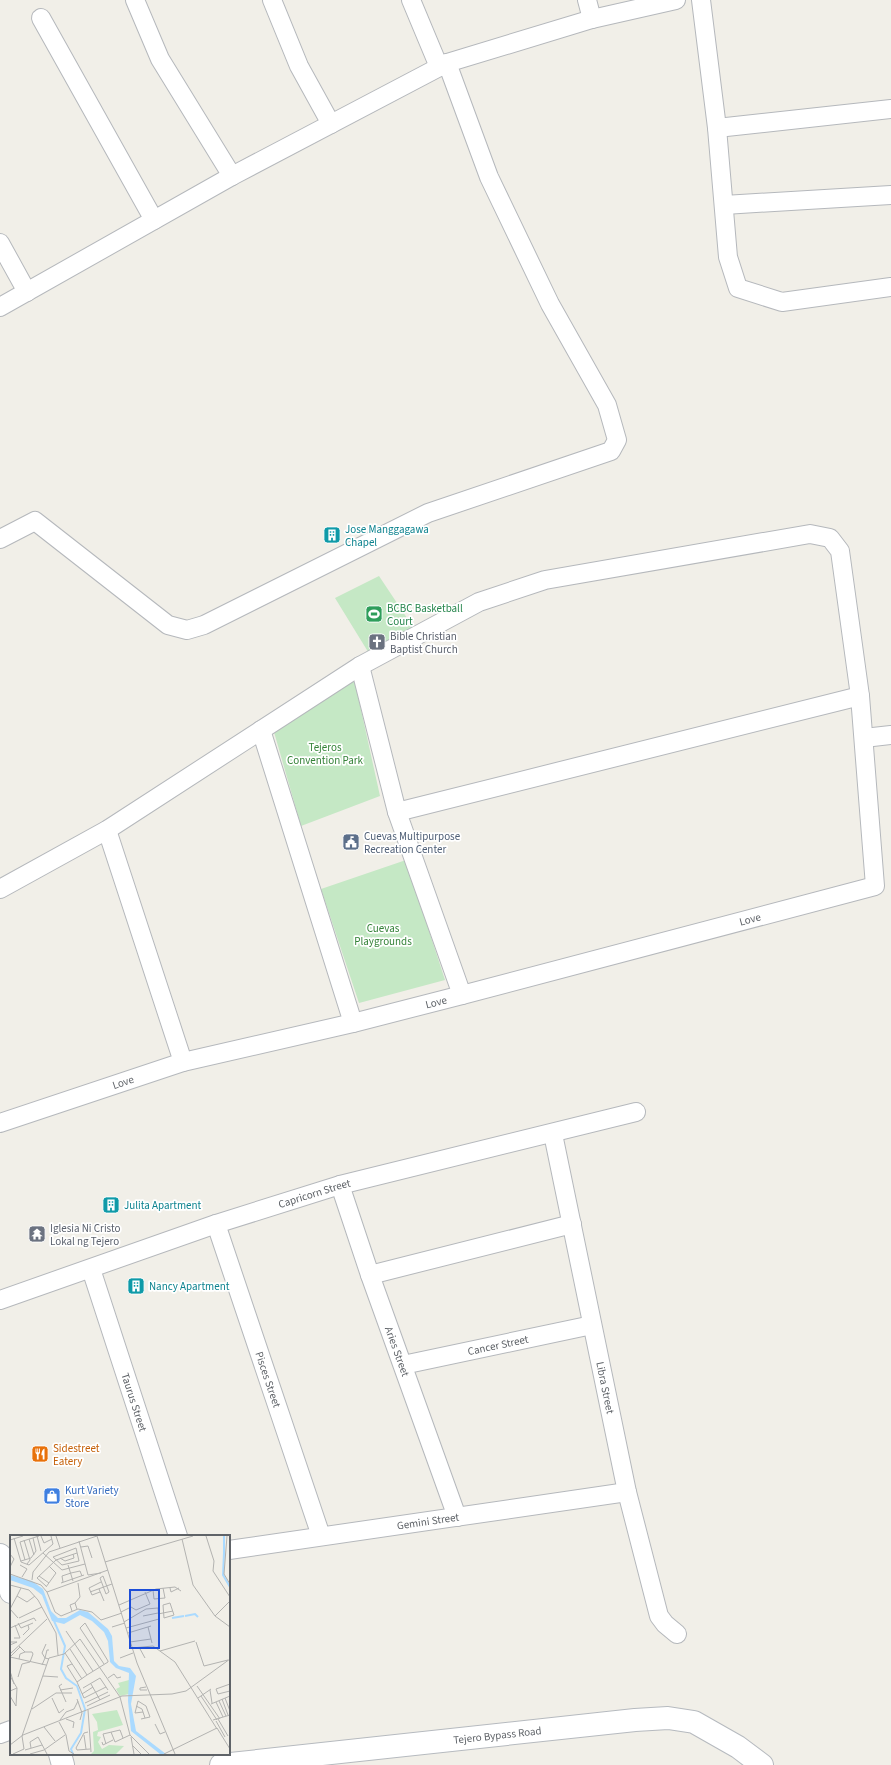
<svg xmlns="http://www.w3.org/2000/svg" width="891" height="1765" font-family="'Source Sans 3',sans-serif">
<style>
.green{fill:#c5e8c5}
.lines{fill:none;stroke-linecap:round;stroke-linejoin:round}
.street-casing{stroke:#b5b8bc;stroke-width:20}
.secondary-casing{stroke:#b6babf;stroke-width:24}
.street{stroke:#fff;stroke-width:18}
.secondary{stroke:#fff;stroke-width:22}
.labels{text-anchor:middle;stroke-width:3.5;stroke-linejoin:round;paint-order:stroke}
.culture-label{font-size:11px;fill:#0d838f;stroke:#fff;text-anchor:start}
.leisure-label{font-size:11px;fill:#27864d;stroke:#fff;text-anchor:start}
.worship-label{font-size:11px;fill:#5b616d;stroke:#fff;text-anchor:start}
.park-label{font-size:11px;fill:#348238;stroke:#fff}
.service-label{font-size:11px;fill:#4e5e75;stroke:#fff;text-anchor:start}
.street-label{font-size:11px;fill:#5f6368;stroke:#fff}
.food-label{font-size:11px;fill:#c56008;stroke:#fff;text-anchor:start}
.shop-label{font-size:11px;fill:#366cbe;stroke:#fff;text-anchor:start}
.inset-river{fill:none;stroke:#aadaff;stroke-width:2}
.inset-road{fill:none;stroke:#b3b3b1;stroke-width:1}
.view{fill:#1d4ed8;fill-opacity:0.15;stroke:#1d4ed8;stroke-width:2}
.inset-edge{fill:none;stroke:#5f6368;stroke-width:2}
</style>
<rect width="100%" height="100%" fill="#f1efe8"/>
<!-- green -->
<path class="green" d="M 379,576 L 415,630 L 370,655 L 335,598 Z
M 354,678 L 380,796 L 301,826 L 274,732 Z
M 406,860 L 445,980 L 359,1003 L 321,889 Z"/>
<g class="lines">
<!-- street casing -->
<g class="street-casing">
<g id="street">
<path d="M 135,0 L 160,59 L 232,176"/>
<path d="M 272,0 L 299,66 L 331,124"/>
<path d="M 411,0 L 439,67"/>
<path d="M 587,0 L 592,19"/>
<path d="M 701,0 L 717,128 L 728,257 L 738,288 L 782,302 L 891,287"/>
<path d="M 41,18 L 154,220"/>
<path d="M 717,128 L 891,109"/>
<path d="M 724,205 L 891,195"/>
<path d="M 0,243 L 27,292"/>
<path d="M 0,307 L 232,176 L 447,63 L 592,19 L 676,0"/>
<path d="M 0,539 L 35,521 L 168,625 L 187,630 L 204,625 L 428,513 L 611,451 L 617,440 L 607,405 L 550,304 L 489,177 L 447,63"/>
<path d="M 360,666 L 397,812 L 462,995"/>
<path d="M 261,730 L 353,1023"/>
<path d="M 864,738 L 891,735"/>
<path d="M 397,812 L 860,696"/>
<path d="M 107,830 L 183,1062"/>
<path d="M 0,889 L 107,830 L 360,666 L 479,602 L 545,580 L 810,534 L 830,538 L 840,551 L 860,696 L 875,886 L 462,995 L 353,1023 L 183,1062 L 0,1123"/>
<path id="s1" d="M 553,1134 L 627,1492 L 659,1616 L 665,1624 L 677,1634"/>
<path id="s2" d="M 340,1185 L 370,1275 L 457,1517"/>
<path id="s3" d="M 216,1224 L 321,1536"/>
<path id="s4" d="M 91,1269 L 178,1536"/>
<path d="M 370,1275 L 572,1224"/>
<path id="s5" d="M 0,1300 L 216,1224 L 340,1185 L 636,1112"/>
<path id="s6" d="M 403,1365 L 592,1325"/>
<path id="s7" d="M 229,1550 L 627,1492"/>
<path d="M 0,1734 L 11,1730"/>
</g>
</g>
<!-- secondary casing -->
<g class="secondary-casing">
<g id="secondary">
<path d="M 0,1555 L 11,1592"/>
<path d="M 60,1754 L 63,1765"/>
<path id="s8" d="M 221,1765 L 635,1720 L 668,1718 L 694,1722 L 738,1747 L 762,1765"/>
</g>
</g>
<!-- street -->
<use href="#street" class="street"/>
<!-- secondary -->
<use href="#secondary" class="secondary"/>
</g>
<!-- icons -->
<defs>
<g id="building-square" transform="scale(0.9)"><rect x="-9" y="-9" width="18" height="18" rx="4" fill="#0f9aa8" stroke="#fff"/><path d="M-4-6H4V6H1V3H-1V6H-4ZM-2.5-4.3h1.7v1.8h-1.7ZM.8-4.3h1.7v1.8H.8ZM-2.5-1h1.7V.8h-1.7ZM.8-1h1.7V.8H.8Z" fill="#fff"/></g>
<g id="stadium-square" transform="scale(0.9)"><rect x="-9" y="-9" width="18" height="18" rx="4" fill="#2e9e5b" stroke="#fff"/><path d="M0-5a6.5 5 0 1 0 0 10a6.5 5 0 1 0 0-10ZM-3.5-1.8h7v3.6h-7Z" fill="#fff"/></g>
<g id="church-square" transform="scale(0.9)"><rect x="-9" y="-9" width="18" height="18" rx="4" fill="#6b7280" stroke="#fff"/><path d="M-1.2-6h2.4v3.5h3.3v2.4h-3.3V6h-2.4V-.1h-3.3v-2.4h3.3Z" fill="#fff"/></g>
<g id="civic-square" transform="scale(0.9)"><rect x="-9" y="-9" width="18" height="18" rx="4" fill="#5c6f8a" stroke="#fff"/><path d="M-.6-6.5H3V-4.5H.6V-3L4-1V1h2V6H-6V1h2V-1L-.6-3ZM-1.2 2.5V6h2.4V2.5Z" fill="#fff"/></g>
<g id="temple-square" transform="scale(0.9)"><rect x="-9" y="-9" width="18" height="18" rx="4" fill="#6b7280" stroke="#fff"/><path d="M0-6L5-2H3V0L6.5 2.5H4V6H1.5V3h-3V6H-4V2.5H-6.5L-3 0V-2H-5Z" fill="#fff"/></g>
<g id="restaurant-square" transform="scale(0.9)"><rect x="-9" y="-9" width="18" height="18" rx="4" fill="#e8710a" stroke="#fff"/><path d="M-5-6h1v4h1v-4h1v4h1v-4h1v5L-1.5 .5V6h-2V.5L-5-1ZM5-6V6H3V1.5H1.5Q1.5-4 5-6Z" fill="#fff"/></g>
<g id="shop-square" transform="scale(0.9)"><rect x="-9" y="-9" width="18" height="18" rx="4" fill="#3f7fe0" stroke="#fff"/><path d="M-5-2.5h2.3a2.7 3.5 0 0 1 5.4 0H5L5.5 6h-11ZM-1.5-2.5h3a1.5 2.3 0 0 0-3 0Z" fill="#fff"/></g>
</defs>
<g fill-rule="evenodd">
<use href="#building-square" x="332" y="535"/>
<use href="#stadium-square" x="374" y="614"/>
<use href="#church-square" x="377" y="642"/>
<use href="#civic-square" x="351" y="842"/>
<use href="#building-square" x="111" y="1205"/>
<use href="#temple-square" x="37" y="1234"/>
<use href="#building-square" x="136" y="1286"/>
<use href="#restaurant-square" x="40" y="1454"/>
<use href="#shop-square" x="52" y="1496"/>
</g>
<g class="labels">
<!-- culture labels -->
<g class="culture-label">
<text x="345" y="533">Jose Manggagawa<tspan x="345" dy="13">Chapel</tspan></text>
<text x="124" y="1209">Julita Apartment</text>
<text x="149" y="1290">Nancy Apartment</text>
</g>
<!-- leisure labels -->
<g class="leisure-label">
<text x="387" y="612">BCBC Basketball<tspan x="387" dy="13">Court</tspan></text>
</g>
<!-- worship labels -->
<g class="worship-label">
<text x="390" y="640">Bible Christian<tspan x="390" dy="13">Baptist Church</tspan></text>
<text x="50" y="1232">Iglesia Ni Cristo<tspan x="50" dy="13">Lokal ng Tejero</tspan></text>
</g>
<!-- park labels -->
<g class="park-label">
<text x="325" y="751">Tejeros<tspan x="325" dy="13">Convention Park</tspan></text>
<text x="383" y="932">Cuevas<tspan x="383" dy="13">Playgrounds</tspan></text>
</g>
<!-- service labels -->
<g class="service-label">
<text x="364" y="840">Cuevas Multipurpose<tspan x="364" dy="13">Recreation Center</tspan></text>
</g>
<!-- street labels -->
<g class="street-label">
<text transform="translate(750 919) rotate(-15)" y="4">Love</text>
<text transform="translate(436 1002) rotate(-14)" y="4">Love</text>
<text transform="translate(123 1082) rotate(-19)" y="4">Love</text>
<text dy="4" stroke="none"><textPath href="#s5" startOffset="332">Capricorn Street</textPath></text>
<text dy="4" stroke="none"><textPath href="#s6" startOffset="97">Cancer Street</textPath></text>
<text dy="4" stroke="none"><textPath href="#s2" startOffset="176">Aries Street</textPath></text>
<text dy="4" stroke="none"><textPath href="#s3" startOffset="164">Pisces Street</textPath></text>
<text dy="4" stroke="none"><textPath href="#s1" startOffset="259">Libra Street</textPath></text>
<text dy="4" stroke="none"><textPath href="#s4" startOffset="140">Taurus Street</textPath></text>
<text dy="4" stroke="none"><textPath href="#s7" startOffset="201">Gemini Street</textPath></text>
<text dy="4" stroke="none"><textPath href="#s8" startOffset="278">Tejero Bypass Road</textPath></text>
</g>
<!-- food labels -->
<g class="food-label">
<text x="53" y="1452">Sidestreet<tspan x="53" dy="13">Eatery</tspan></text>
</g>
<!-- shop labels -->
<g class="shop-label">
<text x="65" y="1494">Kurt Variety<tspan x="65" dy="13">Store</tspan></text>
</g>
</g>
<!-- overview -->
<g transform="translate(10 1535)">
<rect width="220" height="220" fill="#f1efe8"/>
<path d="M 119,145 L 119,159 L 110,161 L 106,154 L 110,152 L 108,148 ZM 107,175 L 113,190 L 88,197 L 87,201 L 91,202 L 88,207 L 92,214 L 99,210 L 114,211 L 106,219 L 81,219 L 84,216 L 83,197 L 88,195 L 87,187 L 82,179 Z" fill="#c5e8c5"/>
<path d="M 0,40 L 22,46 L 33,54 L 41,76 L 48,83 L 56,83 L 70,75 L 78,77 L 98,94 L 102,101 L 104,126 L 109,131 L 120,133 L 126,141 L 121,169 L 126,196 L 156,219 L 150,219 L 121,196 L 118,166 L 119,138 L 106,133 L 100,127 L 98,106 L 94,97 L 82,86 L 70,80 L 54,89 L 42,86 L 32,60 L 23,53 L 0,45 Z" fill="#aadaff"/>
<path class="inset-river" d="M 214,1 L 214,18M 214,18 L 213,40 L 220,52M 175,81 L 185,79 L 188,82M 162,83 L 174,81M 44,86 L 55,111 L 51,134 L 56,143 L 67,151 L 75,174 L 71,198 L 61,214 L 63,219"/>
<path class="inset-road" d="M 27,1 L 31,16M 31,1 L 34,8 L 42,4M 46,1 L 50,13M 87,1 L 127,128 L 165,219M 196,1 L 204,26 L 203,36 L 220,62M 217,1 L 214,39 L 220,49M 4,3 L 11,27 L 19,30 L 43,9 L 41,1M 19,4 L 24,20M 172,4 L 183,50 L 205,81 L 220,92M 0,5 L 13,1M 14,5 L 20,25 L 17,29M 69,6 L 78,40 L 91,38M 71,12 L 78,11 L 82,23M 66,13 L 69,26 L 52,30 L 43,22 ZM 33,18 L 52,35 L 75,29M 0,19 L 4,24 L 0,32M 50,23 L 55,26 L 64,23 L 63,19M 15,25 L 10,7 L 29,1M 11,26 L 21,23 L 26,16 L 23,3M 95,27 L 183,1M 10,30 L 17,34 L 12,42M 58,30 L 63,46M 0,39 L 31,50 L 37,57 L 45,77 L 51,81 L 68,74 L 82,77 L 91,85 L 112,78M 29,41 L 39,48M 93,41 L 99,57 L 96,59 L 90,43 ZM 22,45 L 23,37 L 39,17 L 87,1M 53,47 L 52,41 L 61,38 L 70,36 L 72,41M 51,48 L 74,40M 0,50 L 19,55 L 28,65 L 46,98 L 48,120M 36,51 L 27,43 L 46,25 L 67,18M 36,52 L 46,38 L 39,31M 11,53 L 7,61 L 17,67 L 25,61M 160,53 L 161,57 L 169,53M 89,54 L 94,66M 143,55 L 144,64 L 155,63 L 153,53M 37,57 L 98,35M 80,57 L 102,49M 90,57 L 82,60 L 79,53 L 91,47M 65,68 L 70,62 L 68,48M 160,68 L 164,80 L 154,83 L 153,70 ZM 109,70 L 146,54 L 165,52 L 171,56M 0,74 L 8,83M 0,74 L 7,61M 62,76 L 60,70 L 65,68 L 67,74M 111,77 L 121,72 L 126,75 L 140,69 L 135,57M 148,79 L 163,76M 133,81 L 148,78M 205,81 L 220,66M 9,83 L 32,72M 114,87 L 136,74 L 148,73 L 149,84 L 116,93M 8,88 L 11,93 L 23,88M 102,92 L 115,88M 138,92 L 142,108M 0,93 L 24,83 L 26,86M 56,96 L 83,136M 118,98 L 141,91M 13,100 L 19,94 L 18,90M 4,103 L 10,103 L 5,90M 0,107 L 7,107 L 0,110M 120,107 L 141,104M 186,107 L 194,131 L 218,125M 129,112 L 135,123M 122,113 L 143,111 L 165,127 L 207,194M 60,114 L 77,140 L 90,132M 150,116 L 185,106M 55,118 L 72,144M 0,119 L 37,84M 0,122 L 9,124 L 10,119 L 15,117M 0,122 L 10,112M 110,123 L 123,118M 9,124 L 36,130M 39,124 L 35,123 L 37,115 L 39,115M 62,129 L 57,131 L 67,147 L 77,140M 32,130 L 35,123 L 32,118 L 36,109M 90,132 L 98,127 L 98,126 L 75,88 L 70,93 L 94,129M 0,136 L 4,149M 2,140 L 0,141 L 7,153M 33,141 L 48,142M 8,142 L 12,129 L 20,127 L 23,119 L 22,117 L 15,117 L 9,111M 98,143 L 104,139 L 107,143 L 111,142M 67,147 L 74,163 L 96,152M 52,149 L 49,151 L 56,167M 81,149 L 90,165M 220,149 L 206,154 L 208,159 L 220,156M 187,151 L 210,184M 136,152 L 130,153 L 130,155 L 137,155M 73,153 L 90,143 L 98,155M 50,155 L 63,153M 200,155 L 202,168M 0,156 L 7,153 L 6,171 L 0,161M 72,159 L 83,152M 191,161 L 207,185M 110,162 L 120,200 L 139,219M 42,163 L 49,178 L 54,174M 188,163 L 201,154M 215,163 L 220,176M 67,164 L 72,178 L 70,185M 212,164 L 218,180M 209,166 L 216,181M 206,167 L 213,182M 75,168 L 98,157M 201,169 L 220,161M 77,171 L 100,160M 126,171 L 132,174 L 135,183M 22,174 L 46,158 L 62,158M 78,175 L 81,217M 56,184 L 64,187 L 63,193M 131,184 L 140,182 L 136,171 L 128,166 L 125,178 L 133,177M 208,184 L 218,201M 50,185 L 56,177 L 64,174 L 68,166M 203,185 L 220,180M 206,186 L 215,202M 49,187 L 56,200 L 59,216 L 64,219M 145,189 L 150,199 L 155,197M 34,192 L 45,206M 78,197 L 74,198 L 66,213 L 67,215 L 80,214M 101,197 L 105,207 L 120,200M 74,200 L 76,214M 121,202 L 124,219M 92,207 L 93,210 L 103,205M 96,209 L 93,199 L 110,195 L 113,203M 0,210 L 13,200 L 112,161 L 162,159 L 176,156 L 220,124M 122,210 L 131,219M 21,213 L 20,207 L 28,202 L 37,219M 14,214 L 12,201 L 39,123 L 54,119 L 70,104 L 110,162M 15,215 L 32,210M 3,219 L 14,214M 20,219 L 34,215 L 55,200M 154,219 L 207,193 L 220,214"/>
<path class="view" d="M 120,55 L 149,55 L 149,113 L 120,113 Z"/>
<rect width="220" height="220" class="inset-edge"/>
</g>
</svg>
